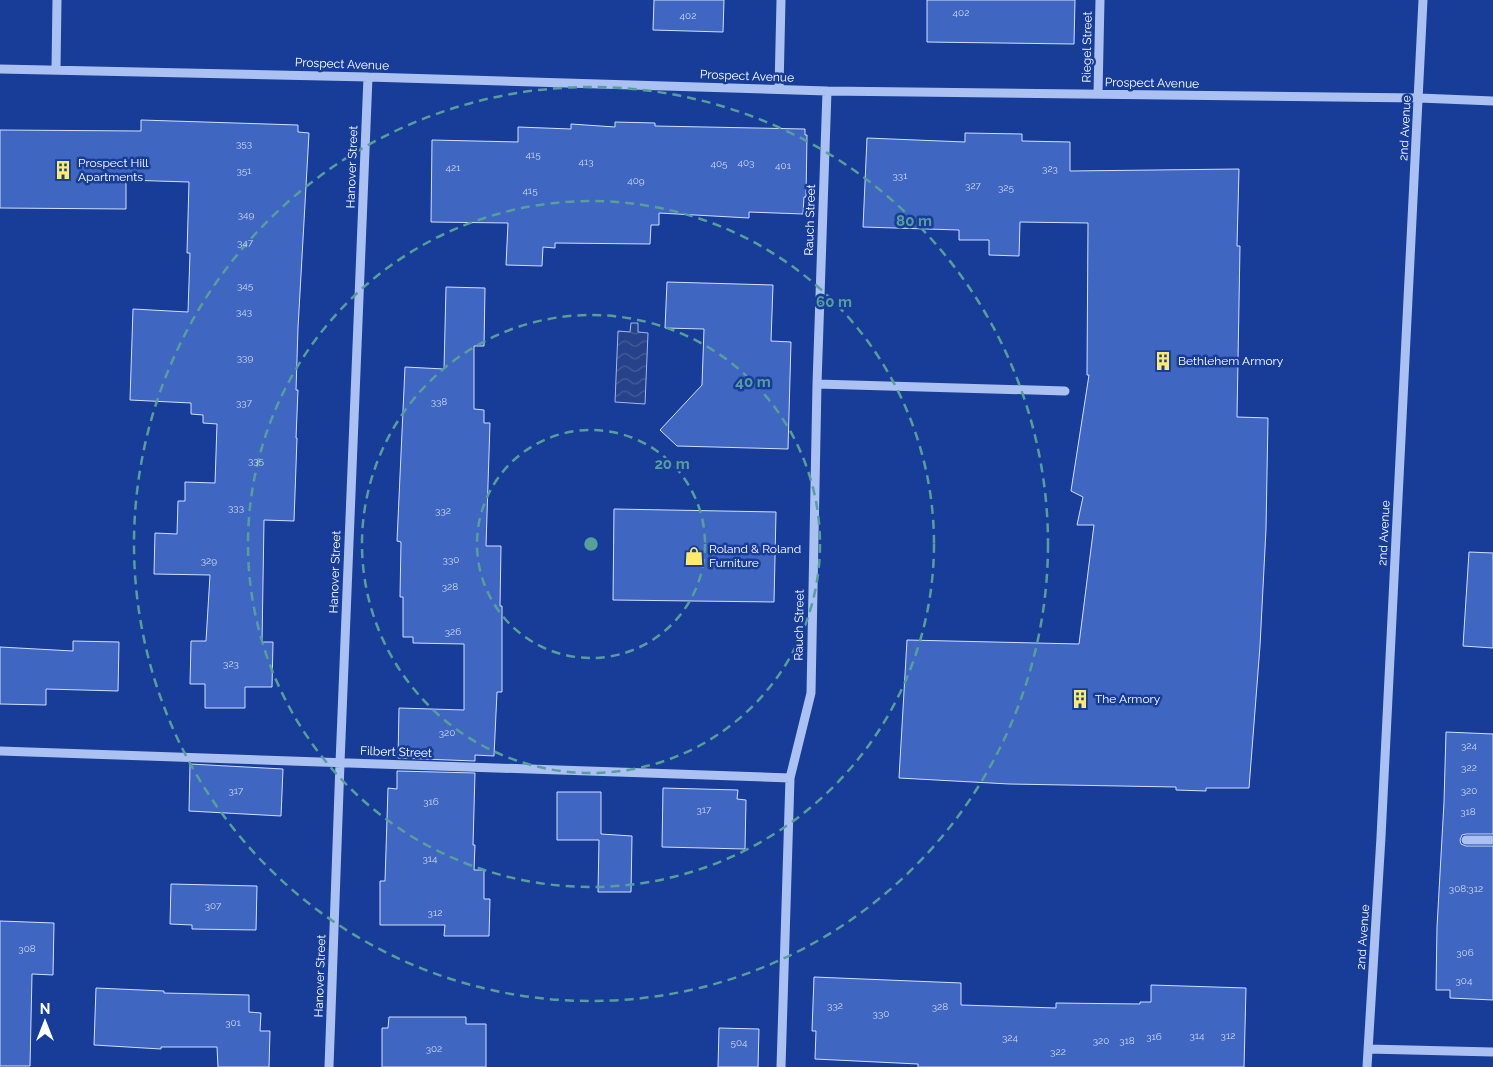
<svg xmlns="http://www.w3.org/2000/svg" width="1493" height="1067" font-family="Raleway,sans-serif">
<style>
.water{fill:url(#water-waves);stroke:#9eb9f4}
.building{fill:#3f66c0;stroke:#d2dffc}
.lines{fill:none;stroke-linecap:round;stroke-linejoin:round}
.minor{stroke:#abc1f2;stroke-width:9}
.ring{fill:none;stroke:#579f9a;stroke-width:2.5;stroke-dasharray:9 6}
.labels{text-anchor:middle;stroke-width:5;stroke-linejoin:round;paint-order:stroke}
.number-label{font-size:10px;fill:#cfd9ef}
.street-label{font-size:12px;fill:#fff;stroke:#173d99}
.poi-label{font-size:12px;fill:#fff;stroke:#173d99;text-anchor:start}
.centre{fill:#579f9a;stroke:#173d99;stroke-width:2.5}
.ring-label{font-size:15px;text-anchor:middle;font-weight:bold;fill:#579f9a;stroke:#173d99;stroke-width:5;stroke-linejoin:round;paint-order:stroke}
</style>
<defs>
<pattern id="water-waves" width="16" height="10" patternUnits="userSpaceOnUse" patternTransform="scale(1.25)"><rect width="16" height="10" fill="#274288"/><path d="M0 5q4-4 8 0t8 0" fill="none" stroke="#475e9a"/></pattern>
</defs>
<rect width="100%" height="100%" fill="#173d99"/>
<!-- water -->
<path class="water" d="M 631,323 L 638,323 L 638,332 L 648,333 L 645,404 L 615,402 L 618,331 L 630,332 Z"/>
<!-- building -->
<path class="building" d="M 654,0 L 724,0 L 723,32 L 653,30 Z
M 927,0 L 1075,0 L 1074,44 L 927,42 Z
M 141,120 L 298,125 L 298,132 L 309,133 L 298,328 L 296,390 L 298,390 L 296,438 L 297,438 L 294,521 L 264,520 L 262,642 L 273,642 L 272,687 L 245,687 L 245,708 L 205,708 L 205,684 L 190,684 L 191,641 L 206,641 L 210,575 L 154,574 L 155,533 L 177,534 L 178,501 L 185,501 L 185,482 L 215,483 L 217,424 L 203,423 L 203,415 L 191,414 L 191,403 L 130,400 L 133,309 L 188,312 L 190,253 L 187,253 L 189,182 L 126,180 L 126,209 L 0,208 L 0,130 L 141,131 Z
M 615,122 L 655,123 L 655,126 L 805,129 L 805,135 L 807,135 L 806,197 L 804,197 L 803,214 L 749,212 L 749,218 L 659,213 L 659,225 L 651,225 L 650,244 L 555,243 L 555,248 L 543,247 L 542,266 L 506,265 L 508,223 L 431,222 L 432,140 L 518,142 L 518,127 L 571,129 L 571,124 L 615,127 Z
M 965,133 L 1022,134 L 1022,141 L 1070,142 L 1070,171 L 1239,169 L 1237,246 L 1240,246 L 1237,417 L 1268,418 L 1266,529 L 1260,646 L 1249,788 L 1206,788 L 1206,791 L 1176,790 L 1176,787 L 1009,784 L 899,778 L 907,640 L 1079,644 L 1094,525 L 1077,525 L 1083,497 L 1071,491 L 1089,375 L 1087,375 L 1088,223 L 1020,222 L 1019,256 L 989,255 L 989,240 L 959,240 L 959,230 L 863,227 L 867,138 L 965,142 Z
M 667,282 L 773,285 L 771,341 L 791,342 L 788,449 L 677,446 L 660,430 L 702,385 L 704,329 L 665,328 Z
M 446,287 L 485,288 L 484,346 L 474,346 L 474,409 L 484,410 L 484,423 L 490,423 L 486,546 L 501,546 L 500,606 L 502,606 L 502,692 L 497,692 L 494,756 L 475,755 L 475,761 L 398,758 L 399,708 L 464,710 L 464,644 L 413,643 L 413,637 L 403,637 L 403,597 L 400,597 L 401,542 L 397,541 L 405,367 L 444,369 Z
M 614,509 L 776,512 L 774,602 L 613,600 Z
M 1469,552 L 1493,553 L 1493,648 L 1463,646 Z
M 73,641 L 119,642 L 118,691 L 46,689 L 46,705 L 0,704 L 0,647 L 73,651 Z
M 1446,732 L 1493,734 L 1493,834 L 1466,834 L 1462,835 L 1460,840 L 1461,844 L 1466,846 L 1493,846 L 1493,1000 L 1450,998 L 1450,990 L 1436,990 L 1437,927 L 1444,802 Z
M 190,764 L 283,769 L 281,816 L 189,811 Z
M 397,771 L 475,773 L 473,845 L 475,845 L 474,870 L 484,870 L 484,899 L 490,899 L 489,936 L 444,936 L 445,925 L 380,925 L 380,881 L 385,881 L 388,788 L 397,789 Z
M 663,788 L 738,790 L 737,799 L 746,800 L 745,849 L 662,847 Z
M 557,792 L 601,792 L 601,834 L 632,836 L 631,892 L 598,892 L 599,840 L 557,840 Z
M 171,884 L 257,886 L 256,930 L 192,929 L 192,925 L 170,924 Z
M 0,921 L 54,923 L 53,975 L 32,974 L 30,1066 L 0,1066 Z
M 814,977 L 961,983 L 961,1005 L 1056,1008 L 1056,1003 L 1140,1004 L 1140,1002 L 1151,1002 L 1151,985 L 1246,988 L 1244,1067 L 918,1067 L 918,1064 L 815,1059 L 816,1031 L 812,1031 Z
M 96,988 L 164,991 L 164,993 L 249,995 L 249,1012 L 261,1013 L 260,1031 L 270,1031 L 269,1067 L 218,1067 L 217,1047 L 161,1047 L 161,1049 L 94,1045 Z
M 389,1017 L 466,1017 L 466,1024 L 486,1024 L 486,1067 L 382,1067 L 382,1028 L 388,1028 Z
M 719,1028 L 759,1029 L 758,1067 L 718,1067 Z"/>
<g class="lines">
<!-- minor -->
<path class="minor" d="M 0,69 L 368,77 L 827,91 L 1419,98 L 1493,101
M 56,69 L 57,0
M 779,89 L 781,0
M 1098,94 L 1100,0
M 817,384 L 1065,391
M 0,751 L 790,778
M 1466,840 L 1493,840
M 1368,1049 L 1493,1052
M 329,1067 L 340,763 L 368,77
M 781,1067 L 790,778 L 811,693 L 817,384 L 827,91
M 1367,1067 L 1381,837 L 1423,0"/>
</g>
<!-- distance rings -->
<g class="ring">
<circle cx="591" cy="544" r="114"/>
<circle cx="591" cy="544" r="229"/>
<circle cx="591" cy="544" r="343"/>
<circle cx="591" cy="544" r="457"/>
</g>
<!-- icons -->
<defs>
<g id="building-bare" transform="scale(1.5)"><path d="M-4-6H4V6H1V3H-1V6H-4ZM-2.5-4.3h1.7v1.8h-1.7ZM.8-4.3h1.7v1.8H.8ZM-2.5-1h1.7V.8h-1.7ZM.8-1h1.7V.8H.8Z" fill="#ffea6c" stroke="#173d99" stroke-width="2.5" paint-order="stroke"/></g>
<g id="shop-bare" transform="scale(1.5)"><path d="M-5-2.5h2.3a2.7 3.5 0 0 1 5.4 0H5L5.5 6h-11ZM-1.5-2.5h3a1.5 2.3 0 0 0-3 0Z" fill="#ffea6c" stroke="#173d99" stroke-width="2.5" paint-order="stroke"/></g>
</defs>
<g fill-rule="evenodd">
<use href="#building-bare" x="63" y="170"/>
<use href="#building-bare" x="1163" y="361"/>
<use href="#shop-bare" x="694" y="556"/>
<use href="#building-bare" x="1080" y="699"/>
</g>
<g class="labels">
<!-- number labels -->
<g class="number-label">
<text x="961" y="16">402</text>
<text x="688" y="19">402</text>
<text x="244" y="147">353</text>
<text x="533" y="158">415</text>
<text x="586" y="165">413</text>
<text x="746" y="166">403</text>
<text x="719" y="167">405</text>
<text x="783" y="169">401</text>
<text x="453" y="171">421</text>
<text x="1050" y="172">323</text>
<text x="244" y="174">351</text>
<text x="900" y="179">331</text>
<text x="636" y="184">409</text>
<text x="973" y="189">327</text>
<text x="1006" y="191">325</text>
<text x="530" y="194">415</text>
<text x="246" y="218">349</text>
<text x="245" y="246">347</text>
<text x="245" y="289">345</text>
<text x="244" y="315">343</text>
<text x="245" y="361">339</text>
<text x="439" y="405">338</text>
<text x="244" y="406">337</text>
<text x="256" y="464">335</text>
<text x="236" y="511">333</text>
<text x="443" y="514">332</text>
<text x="451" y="563">330</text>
<text x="209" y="564">329</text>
<text x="450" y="590">328</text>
<text x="453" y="635">326</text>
<text x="231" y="667">323</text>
<text x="447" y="736">320</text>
<text x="1469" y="749">324</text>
<text x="1469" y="771">322</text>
<text x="236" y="794">317</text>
<text x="1469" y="794">320</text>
<text x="431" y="805">316</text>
<text x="704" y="813">317</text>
<text x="1468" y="815">318</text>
<text x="430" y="862">314</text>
<text x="1466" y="892">308;312</text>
<text x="213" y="909">307</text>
<text x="435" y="916">312</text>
<text x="27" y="952">308</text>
<text x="1465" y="956">306</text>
<text x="1464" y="984">304</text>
<text x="835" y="1009">332</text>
<text x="940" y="1010">328</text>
<text x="881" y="1017">330</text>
<text x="233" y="1026">301</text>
<text x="1197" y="1039">314</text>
<text x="1228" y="1039">312</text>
<text x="1154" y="1040">316</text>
<text x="1010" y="1041">324</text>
<text x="1101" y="1044">320</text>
<text x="1127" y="1044">318</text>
<text x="739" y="1046">504</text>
<text x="434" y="1052">302</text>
<text x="1058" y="1055">322</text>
</g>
<!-- street labels -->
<g class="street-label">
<text transform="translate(1087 47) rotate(-89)" y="4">Riegel Street</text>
<text transform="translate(342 64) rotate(2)" y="4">Prospect Avenue</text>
<text transform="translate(747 76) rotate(2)" y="4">Prospect Avenue</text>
<text transform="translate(1152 83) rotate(1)" y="4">Prospect Avenue</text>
<text transform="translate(1405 128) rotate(-87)" y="4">2nd Avenue</text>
<text transform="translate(352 167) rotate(-88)" y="4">Hanover Street</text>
<text transform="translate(810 220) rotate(-88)" y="4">Rauch Street</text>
<text transform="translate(1384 533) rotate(-87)" y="4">2nd Avenue</text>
<text transform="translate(335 572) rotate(-88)" y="4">Hanover Street</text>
<text transform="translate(799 625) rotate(-89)" y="4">Rauch Street</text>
<text transform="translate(396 752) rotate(2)" y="4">Filbert Street</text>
<text transform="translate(1363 937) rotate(-86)" y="4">2nd Avenue</text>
<text transform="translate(320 976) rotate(-88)" y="4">Hanover Street</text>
</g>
<!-- poi labels -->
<g class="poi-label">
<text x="78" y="167">Prospect Hill<tspan x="78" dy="14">Apartments</tspan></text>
<text x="1178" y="365">Bethlehem Armory</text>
<text x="709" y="553">Roland &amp; Roland<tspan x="709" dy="14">Furniture</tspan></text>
<text x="1095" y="703">The Armory</text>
</g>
</g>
<circle cx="591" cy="544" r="8" class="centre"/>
<g class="ring-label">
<text x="914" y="226">80 m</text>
<text x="834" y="307">60 m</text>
<text x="753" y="387">40 m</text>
<text x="672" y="469">20 m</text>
</g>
<!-- north arrow -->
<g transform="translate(45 1022)" stroke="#173d99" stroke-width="4" paint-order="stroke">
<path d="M0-4L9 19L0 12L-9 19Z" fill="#ffffff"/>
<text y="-8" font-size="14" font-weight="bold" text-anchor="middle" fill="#ffffff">N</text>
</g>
</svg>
